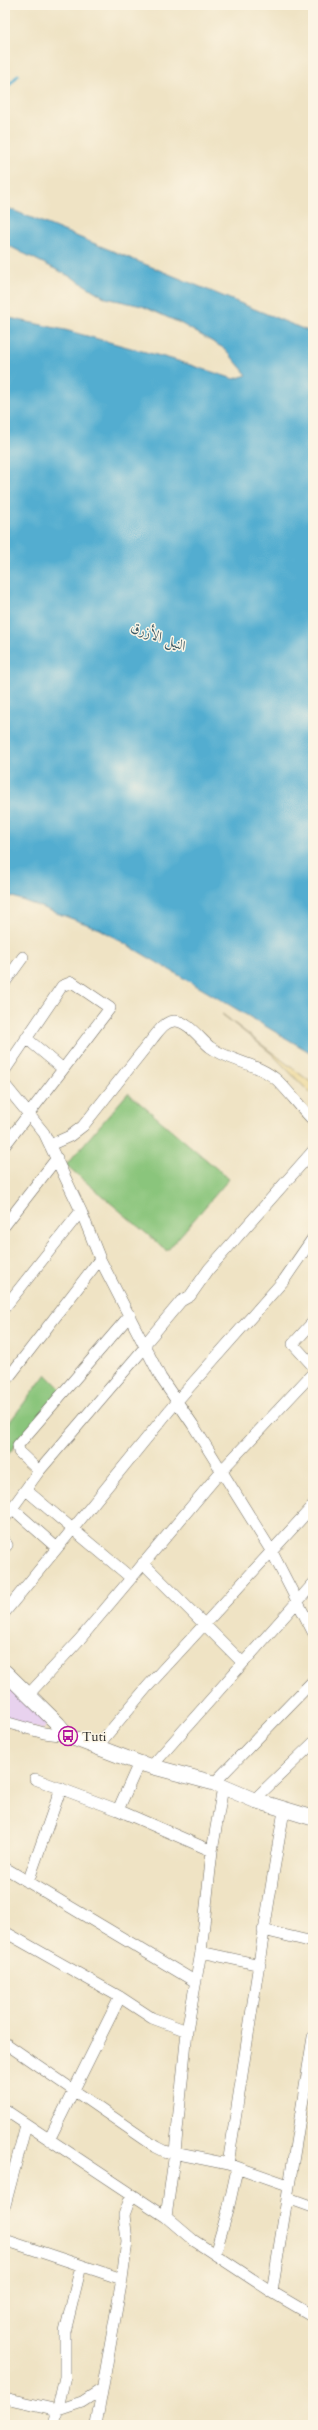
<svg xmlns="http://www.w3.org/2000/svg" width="318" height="2430" font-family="Cardo,Amiri,serif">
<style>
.built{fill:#e8d2ee}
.green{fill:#8ac57b;stroke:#5a7853}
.sand{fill:#eeda9e;stroke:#8c8264}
.water{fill:#52add0;stroke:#3e6c7e}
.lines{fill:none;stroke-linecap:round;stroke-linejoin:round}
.stream{stroke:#52add0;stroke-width:3}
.street-casing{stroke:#706b61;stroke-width:12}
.secondary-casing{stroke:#706b61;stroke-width:16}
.street{stroke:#fff;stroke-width:11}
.secondary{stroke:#fff;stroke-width:15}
.labels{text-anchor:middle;stroke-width:3;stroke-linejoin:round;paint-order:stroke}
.poi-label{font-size:13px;fill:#2b2b2b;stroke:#fcf5e5;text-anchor:start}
.water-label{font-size:14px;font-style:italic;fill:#395865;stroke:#fcf5e5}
</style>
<rect width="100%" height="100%" fill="#fcf5e5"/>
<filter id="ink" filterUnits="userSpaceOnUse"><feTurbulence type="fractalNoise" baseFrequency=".025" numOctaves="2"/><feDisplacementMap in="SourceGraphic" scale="8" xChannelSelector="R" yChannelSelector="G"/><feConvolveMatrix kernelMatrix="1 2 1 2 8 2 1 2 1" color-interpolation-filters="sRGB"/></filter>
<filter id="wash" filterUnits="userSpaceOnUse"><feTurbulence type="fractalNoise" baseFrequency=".012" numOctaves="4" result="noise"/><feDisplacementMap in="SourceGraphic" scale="16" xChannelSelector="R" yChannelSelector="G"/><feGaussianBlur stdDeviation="0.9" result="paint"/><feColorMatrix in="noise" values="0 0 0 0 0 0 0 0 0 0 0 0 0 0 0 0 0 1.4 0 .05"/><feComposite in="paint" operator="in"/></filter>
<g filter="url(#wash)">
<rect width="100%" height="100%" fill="#efe3c4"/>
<!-- built -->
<path class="built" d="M 5,1673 L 51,1719 L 43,1730 L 5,1719 Z"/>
<!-- green -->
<path class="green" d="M 128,1093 L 229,1179 L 167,1251 L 66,1165 Z
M 46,1374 L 61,1389 L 5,1458 L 5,1428 Z"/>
<!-- sand -->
<path class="sand" d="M 222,1014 L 313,1084 L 313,1096 L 272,1054 Z"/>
<!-- water -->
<path class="water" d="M 5,207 L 313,333 L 313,1054 L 100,929 L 5,894 L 5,317 L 65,330 L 175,360 L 234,379 L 247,375 L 225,349 L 180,323 L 142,306 L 106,298 L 73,278 L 5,244 Z"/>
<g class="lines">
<!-- stream -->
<path class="stream" d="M 5,90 L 18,75"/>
</g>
</g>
<g filter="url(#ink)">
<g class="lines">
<!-- street casing -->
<g class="street-casing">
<path id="street" d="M 5,982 L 23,957
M 26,1038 L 62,1068
M 5,1070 L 62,986 L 72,982 L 110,1008 L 5,1145
M 5,1085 L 44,1133 L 81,1211 L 100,1259 L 161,1378 L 193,1425 L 272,1552 L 313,1632
M 50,1145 L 70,1136 L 83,1126 L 153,1038 C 159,1031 164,1022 174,1021 C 187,1020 200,1039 210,1047 C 230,1062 259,1063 278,1081 C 290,1093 301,1108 313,1120
M 5,1225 L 57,1158
M 5,1307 L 81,1211
M 313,1322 L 293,1344 L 313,1366
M 145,1344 L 181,1301 L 190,1296 L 209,1269 L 313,1151
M 5,1382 L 100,1259
M 39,1471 L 19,1452 L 18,1445 L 130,1315
M 26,1490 L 130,1577
M 13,1509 L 57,1548
M 5,1518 L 39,1471 L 146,1346
M 5,1542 L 7,1545 L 5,1547
M 143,1563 L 242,1662
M 5,1612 L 177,1401 L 284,1280 L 313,1238
M 28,1695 L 80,1639 L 222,1470 L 313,1373
M 5,1722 L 44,1733 L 68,1736
M 96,1748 L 147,1687 L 313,1506
M 151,1767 L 313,1584
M 35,1779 L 118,1810 L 212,1851
M 214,1783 L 313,1681
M 254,1800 L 313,1743
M 118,1810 L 139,1763
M 5,1868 L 196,1982
M 28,1882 L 61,1788
M 263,1930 L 313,1942
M 5,1932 L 120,1997 L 152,2018 L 187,2031
M 201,1952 L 260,1965
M 5,2043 L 156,2147 L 164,2151 L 228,2164 L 288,2185
M 5,2110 L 166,2217 L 193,2240 L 272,2292 L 313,2316
M 49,2140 L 120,1997
M 228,2164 C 247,2047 263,1928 284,1811
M 288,2198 L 313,2207
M 5,2205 L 26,2125
M 166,2217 L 175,2152 L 187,2031 L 201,1952 L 212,1851 L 223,1787
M 5,2240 L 122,2279
M 215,2254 L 228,2210 L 237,2169
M 272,2292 L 313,2037
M 5,2398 L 58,2410 L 82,2402 L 102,2389
M 54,2425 L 65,2377 L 65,2332 L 81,2266
M 96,2425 L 122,2279 L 127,2241 L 124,2215 L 131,2196"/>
</g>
<!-- secondary casing -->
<g class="secondary-casing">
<path id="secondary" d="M 5,1672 L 58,1724 L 68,1736 L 139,1763 L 214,1783 L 254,1800 L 313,1818"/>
</g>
<!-- street -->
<use href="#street" class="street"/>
<!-- secondary -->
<use href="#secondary" class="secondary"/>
</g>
</g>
<!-- icons -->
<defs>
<g id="bus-ring" transform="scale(1)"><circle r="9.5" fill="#fcf5e5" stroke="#b5179e" stroke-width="1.5"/><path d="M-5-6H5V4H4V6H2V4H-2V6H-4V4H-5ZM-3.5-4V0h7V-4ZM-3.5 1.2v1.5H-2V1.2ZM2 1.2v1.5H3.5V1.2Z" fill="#b5179e"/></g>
</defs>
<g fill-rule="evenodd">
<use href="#bus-ring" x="68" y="1736"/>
</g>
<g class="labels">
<!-- poi labels -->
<g class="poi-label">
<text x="82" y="1741">Tuti</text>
</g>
<!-- water labels -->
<g class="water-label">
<text transform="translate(159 636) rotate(21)" y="5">النيل الأزرق</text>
</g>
</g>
<!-- margin -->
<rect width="318" height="2430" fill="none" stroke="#fcf5e5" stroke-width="20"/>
</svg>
